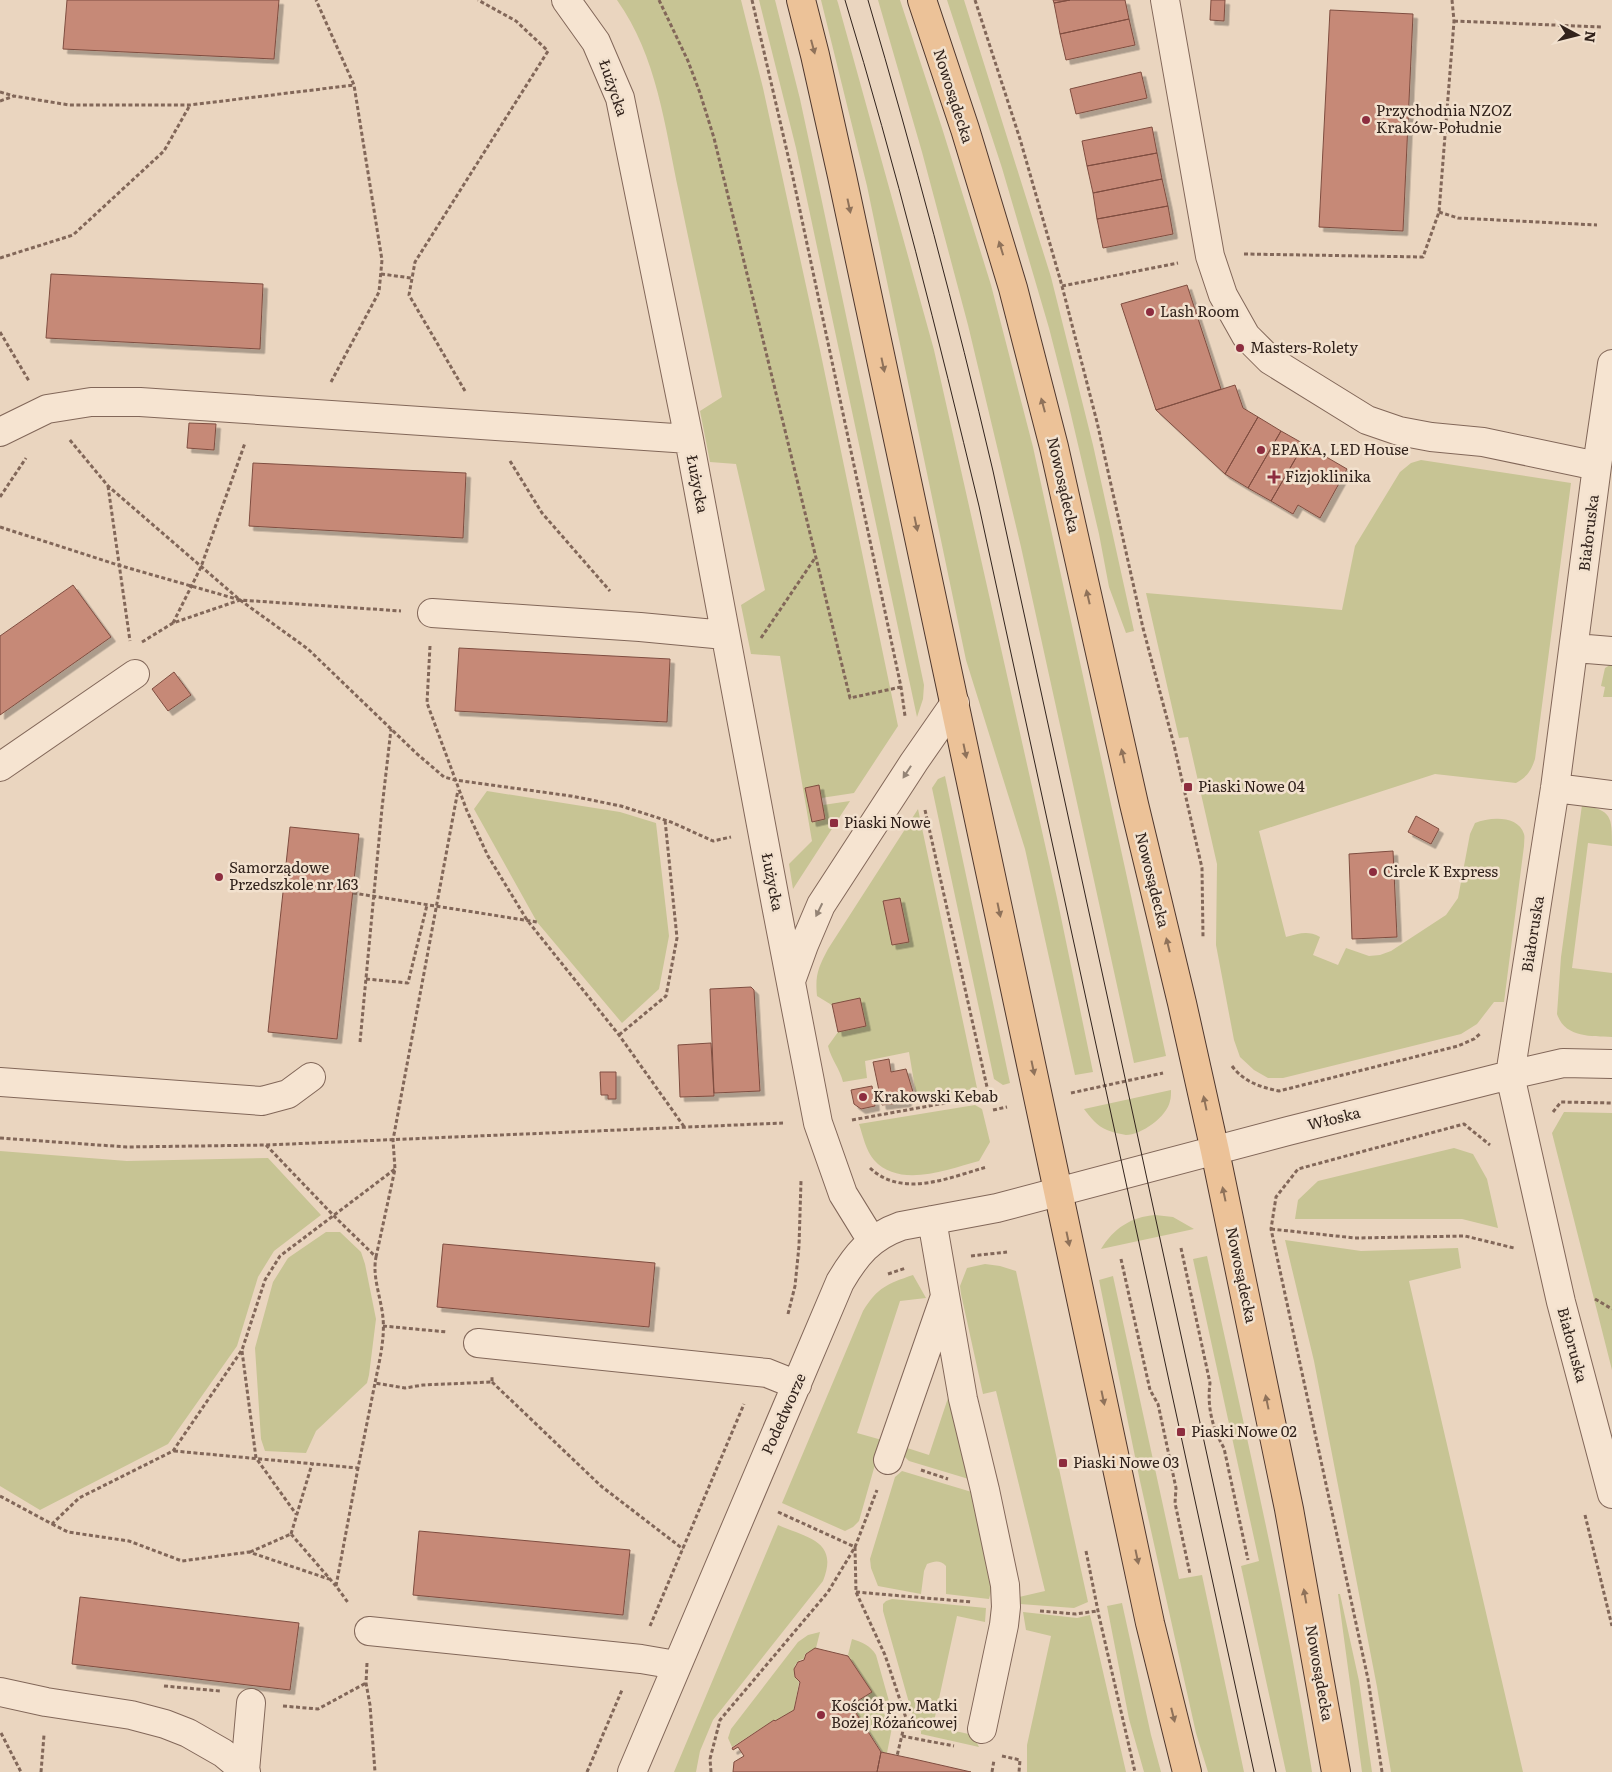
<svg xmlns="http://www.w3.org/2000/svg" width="1612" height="1772" font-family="Literata,serif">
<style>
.green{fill:#c7c494}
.building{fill:#c68977;stroke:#7f4d40;filter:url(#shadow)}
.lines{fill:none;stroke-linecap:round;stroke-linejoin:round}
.minor-casing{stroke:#826759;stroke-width:30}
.major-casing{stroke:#4f372d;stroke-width:30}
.path{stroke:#826759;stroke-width:3;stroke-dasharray:4 2.5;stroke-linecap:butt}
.minor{stroke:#f6e4d1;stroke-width:28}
.major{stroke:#ecc298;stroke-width:28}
.tram{stroke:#32231c;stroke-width:1}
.oneway{fill:#8f725a}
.oneway2{fill:#948476}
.poi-dot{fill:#8d2d3f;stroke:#f2e1ce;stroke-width:2}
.labels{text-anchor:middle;stroke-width:5;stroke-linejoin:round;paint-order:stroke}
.street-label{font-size:15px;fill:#32231c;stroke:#f2e1ce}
.poi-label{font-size:15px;fill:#32231c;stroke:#f2e1ce;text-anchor:start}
</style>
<defs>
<filter id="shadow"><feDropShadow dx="4.5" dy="4.5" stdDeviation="0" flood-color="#0004"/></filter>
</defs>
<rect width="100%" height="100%" fill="#ead5bf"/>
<!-- green -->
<path class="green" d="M 617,0 L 741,0 L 763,88 L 820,350 L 898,726 L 854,793 L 821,798 L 823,805 L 850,801 L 793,889 L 789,864 L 812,841 L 780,656 L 751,654 L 741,605 L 765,590 L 736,464 L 710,462 L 700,411 L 722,397 C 708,329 693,261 679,193 C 665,127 657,56 617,0 Z
M 759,0 L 775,0 L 800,99 L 821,197 L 924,685 L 923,699 L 917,717 L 796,148 Z
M 821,0 L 837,0 L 838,3 L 934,350 L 1057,898 L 1093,1072 L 1075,1075 L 1025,849 L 966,660 L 867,186 Z
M 878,0 L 900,0 L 942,128 L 991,285 L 1033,447 L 1166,1056 L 1134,1063 L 1021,547 L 968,325 L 922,152 Z
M 947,0 L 964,0 L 1051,277 L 1093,445 L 1134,631 L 1126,633 L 1109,587 L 1099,534 L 1068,402 L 1049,328 L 1002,168 Z
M 1421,460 L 1571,483 L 1535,759 C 1531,771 1527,777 1516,783 L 1435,774 L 1259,831 L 1286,937 C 1299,934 1307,930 1320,937 L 1313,955 L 1338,965 L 1346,948 L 1369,956 L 1380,955 L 1391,951 L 1446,915 L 1458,898 L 1470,834 L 1475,823 C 1490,817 1518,815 1524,834 C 1525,837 1524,842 1524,846 L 1504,1002 L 1494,1002 L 1477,1024 L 1461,1034 L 1283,1078 L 1268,1078 L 1254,1070 L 1240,1057 L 1234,1040 L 1216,945 L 1217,864 L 1188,737 L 1179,738 L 1146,593 L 1342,610 L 1355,546 L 1400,472 L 1411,463 Z
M 1610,665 L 1612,665 L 1612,697 L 1603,697 L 1605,687 L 1601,686 L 1605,668 Z
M 945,776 L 1010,1083 L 1003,1085 L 994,1079 L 932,788 L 938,779 Z
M 487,791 L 620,812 L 656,823 L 669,936 L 659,989 L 622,1023 L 537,922 L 474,809 Z
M 1582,805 C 1612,810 1612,817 1612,846 L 1588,843 L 1572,968 L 1612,973 L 1612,1037 C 1591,1036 1565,1038 1557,1014 L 1561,957 Z
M 918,809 L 977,1088 L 917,1100 L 909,1052 L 865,1061 L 867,1078 L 843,1082 C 840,1069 831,1059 828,1046 L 838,1032 L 866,1026 L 817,996 C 815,975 818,968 828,949 Z
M 1171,1090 C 1171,1093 1171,1098 1170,1101 C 1167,1117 1141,1135 1126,1135 C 1120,1134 1112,1132 1107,1130 C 1097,1126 1090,1117 1084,1109 Z
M 975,1105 L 982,1109 L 990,1142 L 979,1161 C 948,1169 900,1189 874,1160 C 866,1151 863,1136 859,1124 Z
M 1564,1112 L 1612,1113 L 1612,1370 L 1552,1133 Z
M 1454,1148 L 1473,1154 L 1487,1179 L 1498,1228 L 1462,1219 L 1295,1219 L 1298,1200 L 1318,1181 Z
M 0,1151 L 127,1161 L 268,1158 L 321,1215 L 274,1251 L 258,1277 L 237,1346 L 168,1444 L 40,1510 L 0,1486 Z
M 1155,1215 L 1173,1217 L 1194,1229 L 1101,1249 C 1114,1228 1131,1217 1155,1215 Z
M 326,1232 L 340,1232 L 361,1252 L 365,1264 L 376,1319 L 369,1375 L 367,1383 L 316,1431 L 306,1453 L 265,1451 L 261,1439 L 255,1348 L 273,1282 L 288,1258 Z
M 1285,1240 L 1361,1251 L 1458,1248 L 1461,1268 L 1409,1281 L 1523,1772 L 1391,1772 L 1377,1687 L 1314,1361 Z
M 1207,1256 C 1244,1427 1285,1599 1312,1772 L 1286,1772 L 1241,1566 L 1259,1561 L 1193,1259 Z
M 985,1264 L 1000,1266 L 1016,1271 L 1088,1602 L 1074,1608 L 1020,1604 L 1019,1597 L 1045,1591 L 996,1391 L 983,1394 L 961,1294 L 960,1286 L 967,1268 Z
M 913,1275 L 926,1298 L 900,1301 L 857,1433 L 882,1440 L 859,1521 L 853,1527 L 845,1531 L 782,1503 L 863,1311 C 878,1287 887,1284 913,1275 Z
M 1113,1276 L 1179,1579 L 1202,1575 L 1244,1772 L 1208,1772 L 1196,1733 L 1140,1481 L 1099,1280 Z
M 950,1392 L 972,1480 L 909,1461 L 904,1456 L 904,1447 L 929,1455 Z
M 902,1471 L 975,1493 L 995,1576 L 989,1599 L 946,1594 L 946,1566 C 940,1560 935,1561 927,1564 L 924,1571 L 921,1594 L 878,1586 L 871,1568 L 870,1559 L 895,1477 Z
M 778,1525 C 808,1538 839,1541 823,1581 L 713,1720 L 700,1751 L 696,1772 L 674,1772 Z
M 1338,1594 L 1340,1594 L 1359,1681 L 1372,1772 L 1362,1772 Z
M 892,1599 L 986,1608 L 985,1622 L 957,1616 L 933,1726 L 973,1735 L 979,1747 L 921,1734 L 921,1731 C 915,1728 913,1724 913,1717 L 883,1611 L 883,1604 L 886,1601 Z
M 1122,1603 L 1151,1735 L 1161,1772 L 1144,1772 L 1129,1719 L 1107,1606 Z
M 1023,1612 L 1077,1618 L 1090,1615 L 1126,1772 L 1027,1772 L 1027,1745 L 1051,1636 L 1026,1630 Z
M 820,1632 L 816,1648 L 805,1654 L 804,1659 L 800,1660 L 795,1665 L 794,1676 L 799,1682 L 794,1710 L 775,1721 L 774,1720 L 732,1747 L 728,1738 L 731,1729 L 798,1642 L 808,1635 Z
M 852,1639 C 862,1642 871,1646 876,1655 L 892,1712 L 893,1722 L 887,1753 L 882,1752 L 852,1706 L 872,1692 L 848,1655 Z"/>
<!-- building -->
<path class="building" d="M 67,0 L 279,0 L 274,59 L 63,49 Z
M 1053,0 L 1070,0 L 1054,3 Z
M 1070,0 L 1125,0 L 1129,19 L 1060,34 L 1054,3 Z
M 1211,0 L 1225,0 L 1224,21 L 1210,20 Z
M 1330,10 L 1413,14 L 1403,231 L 1319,227 Z
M 1129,19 L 1135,45 L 1066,60 L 1060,34 Z
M 1141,72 L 1147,98 L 1076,114 L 1070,89 Z
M 1152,127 L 1157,153 L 1087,166 L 1082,141 Z
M 1157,153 L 1162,179 L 1093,193 L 1087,166 Z
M 1162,179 L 1168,206 L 1097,219 L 1093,193 Z
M 1168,206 L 1173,234 L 1103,248 L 1097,219 Z
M 51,274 L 263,284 L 260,349 L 46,338 Z
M 1187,285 L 1221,389 L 1156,410 L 1121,304 Z
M 1235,385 L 1243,408 L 1258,417 L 1225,474 L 1156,410 Z
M 1258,417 L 1281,431 L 1248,488 L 1225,474 Z
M 189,423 L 216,424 L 214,450 L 187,448 Z
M 1281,431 L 1304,444 L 1271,501 L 1248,488 Z
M 1304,444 L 1347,469 L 1320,518 L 1298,505 L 1293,514 L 1271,501 Z
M 253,463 L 466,473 L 463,538 L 249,526 Z
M 73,585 L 111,637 L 0,715 L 0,636 Z
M 459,648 L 670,659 L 667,722 L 455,711 Z
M 174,672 L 191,695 L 168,711 L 152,689 Z
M 819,785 L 825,819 L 812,822 L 805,788 Z
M 1416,816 L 1439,829 L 1431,844 L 1408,832 Z
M 290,827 L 359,834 L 337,1039 L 268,1032 Z
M 1393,851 L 1397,937 L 1352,939 L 1349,854 Z
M 900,898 L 909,942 L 892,945 L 883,901 Z
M 751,987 L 754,990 L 760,1091 L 714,1093 L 710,989 Z
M 860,998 L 866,1026 L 838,1032 L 832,1004 Z
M 711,1043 L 714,1096 L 680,1097 L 678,1045 Z
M 889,1059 L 891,1072 L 906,1069 L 913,1092 L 906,1102 L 882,1105 L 873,1062 Z
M 600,1072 L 616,1072 L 616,1099 L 608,1099 L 608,1095 L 601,1095 Z
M 872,1086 L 875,1106 L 861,1109 L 854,1104 L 851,1090 Z
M 443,1244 L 655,1263 L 649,1327 L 437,1307 Z
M 419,1531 L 630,1550 L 623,1615 L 413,1595 Z
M 80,1597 L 299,1623 L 290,1690 L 72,1664 Z
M 815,1648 L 848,1656 L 872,1692 L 851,1705 L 881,1752 L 877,1772 L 733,1772 L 734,1762 L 744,1756 L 738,1747 L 733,1750 L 732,1748 L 774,1720 L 775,1721 L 794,1710 L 800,1682 L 795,1677 L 794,1669 L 798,1662 L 804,1660 L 806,1654 Z
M 881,1752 L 914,1759 L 971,1772 L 877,1772 Z"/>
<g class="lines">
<!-- minor casing -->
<g class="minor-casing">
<path id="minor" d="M 566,0 L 596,42 L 620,98 L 689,439 L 776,905 L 818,1123 L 843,1194 L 872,1241
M 1165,0 L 1210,256 L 1223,295 L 1246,336 L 1270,360 L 1367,420 L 1399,431 L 1431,437 L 1483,442 L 1597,466
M 1612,364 L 1597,466 L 1555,788 L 1510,1075 L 1561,1302 L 1612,1494
M 0,432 L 47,409 L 91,402 L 140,402 L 689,439
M 432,613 L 640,627 L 725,635
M 1575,648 L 1612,651
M 0,767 L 135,674
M 1555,788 L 1612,795
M 791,981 L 804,945 L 821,905 L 914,762 L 955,703
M 0,1082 L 262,1101 L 288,1094 L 311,1077
M 932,1220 L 963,1399 L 985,1490 L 1005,1585 L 1006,1607 L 1004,1625 L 982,1729
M 478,1343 L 767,1373 L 797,1385
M 888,1460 L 944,1299
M 369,1631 L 641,1659 L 676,1665
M 0,1692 L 46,1702 L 131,1715 L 165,1724 L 188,1733 L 223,1753 L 246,1772
M 245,1771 L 251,1703
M 632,1772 L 840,1282 C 856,1255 870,1237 901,1226 L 997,1208 L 1288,1131 L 1510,1075 L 1563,1063 L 1612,1064"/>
</g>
<!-- major casing -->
<g class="major-casing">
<path id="major" d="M 801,0 L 815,55 L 842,176 L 1150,1623 L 1187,1772
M 922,0 L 965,129 L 1013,288 L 1054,447 L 1134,804 L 1182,1003 L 1215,1151 L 1289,1509 L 1336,1772"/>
</g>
<!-- path -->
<path class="path" d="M 659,0 L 688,61 L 700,93 L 714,138 L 850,698 L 901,687
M 752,0 L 792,173 L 901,687 L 905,716
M 975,0 L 1020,139 L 1062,286 L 1097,422 L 1143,628 L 1174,745 L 1202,868 L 1203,937
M 1454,21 L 1602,27
M 0,92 L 14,96
M 0,101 L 14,96 L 69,105 L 190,105 L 354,85 L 316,0
M 1439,212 L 1458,218 L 1597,225
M 1244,254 L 1423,257 L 1439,212 L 1454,21 L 1452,0
M 0,258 L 73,235 L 164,151 L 190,105
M 381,274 L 411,278
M 1062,286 L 1178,263
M 0,332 L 29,381
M 331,382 L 379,292 L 382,260 L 354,85
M 465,391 L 409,295 L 415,262 L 548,51 L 516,21 L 478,0
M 510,461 L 542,513 L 610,591
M 108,486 L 130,641
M 0,497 L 26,458
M 0,527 L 118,565 L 240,600 L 108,486 L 69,439
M 240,600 L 308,649 L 416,753 L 444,777 L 455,780 L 571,796 L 621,806 L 671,822 L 713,841 L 731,837
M 173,623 L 201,567 L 245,443
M 761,638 L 815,558
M 142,642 L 173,623 L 240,600 L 401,611
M 430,646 L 427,703 L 467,811 L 488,856 L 527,920 L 619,1035 L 685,1128
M 925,810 L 987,1087
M 353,893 L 537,922
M 366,979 L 408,983 L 427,905
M 619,1035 L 666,996 L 677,938 L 665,820
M 360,1042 L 382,808 L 391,729
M 1232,1066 C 1244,1082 1260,1087 1279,1091 L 1458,1046 L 1474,1039 L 1481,1033
M 1071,1093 L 1163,1073
M 993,1110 L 1007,1107
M 1553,1112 L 1561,1102 L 1612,1103
M 852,1120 L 989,1095
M 0,1138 L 127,1147 L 266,1145 L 783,1123
M 266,1145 L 334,1216 L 376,1257 C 372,1277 381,1297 383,1318 C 385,1339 379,1363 375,1383
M 870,1168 C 903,1199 950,1177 987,1167
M 1271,1229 L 1355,1238 L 1465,1236 L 1514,1248
M 1181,1248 L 1210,1383 C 1207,1406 1212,1428 1224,1448 L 1248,1560
M 971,1256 L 1007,1252
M 376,1257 L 395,1169 L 393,1140 L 458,790
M 1121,1259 L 1150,1390 L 1158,1404 L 1176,1488 L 1175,1503 L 1190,1574
M 888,1274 L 906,1268
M 1595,1299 L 1612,1309
M 788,1314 L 795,1286 L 799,1246 L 801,1181
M 383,1326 L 447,1332
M 242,1351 L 256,1458 L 296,1514
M 492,1382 L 601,1486 L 683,1549
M 174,1451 L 358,1468 L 375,1383 L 405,1388 L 423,1385 L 492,1382 L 492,1377
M 921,1470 L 948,1479
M 0,1496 L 52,1524 L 79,1498 L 173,1451 L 242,1350 L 265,1280 L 280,1256 L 395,1169
M 778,1512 L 855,1547 L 856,1592 L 885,1655 L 906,1718 L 897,1756
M 1585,1515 L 1612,1626
M 52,1524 L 68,1532 L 129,1541 L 182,1561 L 249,1552 L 329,1579
M 291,1534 L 336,1586 L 349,1604
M 291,1534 L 312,1464
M 1086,1551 L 1099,1616 L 1135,1772
M 250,1552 L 291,1534
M 336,1586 L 358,1468
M 856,1592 L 972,1602
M 1040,1611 L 1076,1614 L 1097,1611
M 650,1626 L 744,1404
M 367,1663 L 366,1683 L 370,1705 L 375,1772
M 164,1686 L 220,1691
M 283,1706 L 318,1709 L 366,1683
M 1,1733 L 21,1772
M 902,1736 L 954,1746
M 1002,1756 L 1020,1760 L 1019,1772
M 41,1772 L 44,1735
M 587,1772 L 622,1690
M 711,1772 L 710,1759 L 720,1720 L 828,1592 L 855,1547 L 877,1490
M 992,1772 L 994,1760
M 1382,1772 L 1368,1679 L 1271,1229 L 1276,1197 L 1298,1169 L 1464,1124 L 1490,1145"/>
<!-- minor -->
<use href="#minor" class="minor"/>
<!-- major -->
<use href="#major" class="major"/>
<!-- tram -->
<path class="tram" d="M 845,0 C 896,167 938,336 979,506 L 1254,1772
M 868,0 C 914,156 956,313 993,471 L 1276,1772"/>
</g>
<!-- one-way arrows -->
<defs><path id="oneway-solid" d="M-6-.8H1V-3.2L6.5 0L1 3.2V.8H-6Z" transform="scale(1.25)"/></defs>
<g class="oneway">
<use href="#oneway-solid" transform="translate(813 47) rotate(75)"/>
<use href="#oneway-solid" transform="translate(849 206) rotate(78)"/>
<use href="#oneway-solid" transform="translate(1001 248) rotate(-107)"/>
<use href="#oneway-solid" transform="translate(883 365) rotate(78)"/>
<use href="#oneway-solid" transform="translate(1043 405) rotate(-105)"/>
<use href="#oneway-solid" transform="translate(916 524) rotate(78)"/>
<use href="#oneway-solid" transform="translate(1088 597) rotate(-103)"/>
<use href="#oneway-solid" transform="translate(965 751) rotate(78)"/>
<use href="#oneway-solid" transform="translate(1123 756) rotate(-103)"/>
<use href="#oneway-solid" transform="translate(999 910) rotate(78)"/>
<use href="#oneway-solid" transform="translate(1168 945) rotate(-104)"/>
<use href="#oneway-solid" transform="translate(1033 1068) rotate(78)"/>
<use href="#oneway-solid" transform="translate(1205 1103) rotate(-102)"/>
<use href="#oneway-solid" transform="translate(1224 1194) rotate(-102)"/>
<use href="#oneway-solid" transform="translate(1068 1239) rotate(78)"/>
<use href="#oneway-solid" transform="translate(1103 1398) rotate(78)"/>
<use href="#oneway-solid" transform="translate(1267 1402) rotate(-102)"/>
<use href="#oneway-solid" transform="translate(1137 1557) rotate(78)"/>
<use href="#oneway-solid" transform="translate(1305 1596) rotate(-100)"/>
<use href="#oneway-solid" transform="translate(1173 1715) rotate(76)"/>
</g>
<g class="oneway2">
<use href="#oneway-solid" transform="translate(907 772) rotate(123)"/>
<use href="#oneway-solid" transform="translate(819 910) rotate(116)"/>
</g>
<!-- markers -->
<g class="poi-dot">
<circle cx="1366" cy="120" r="5"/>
<circle cx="1150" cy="312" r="5"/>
<circle cx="1240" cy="348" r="5"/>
<circle cx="1261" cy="450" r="5"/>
<path d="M1271.5 469.5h5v5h5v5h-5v5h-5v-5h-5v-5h5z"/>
<rect x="1183" y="782" width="10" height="10" rx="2.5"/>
<rect x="829" y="818" width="10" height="10" rx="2.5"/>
<circle cx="1373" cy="872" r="5"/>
<circle cx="219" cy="877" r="5"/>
<circle cx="863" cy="1097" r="5"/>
<rect x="1176" y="1427" width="10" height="10" rx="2.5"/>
<rect x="1058" y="1458" width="10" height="10" rx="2.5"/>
<circle cx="821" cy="1715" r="5"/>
</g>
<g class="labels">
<!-- street labels -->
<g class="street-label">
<text transform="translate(613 88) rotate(71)" y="5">Łużycka</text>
<text transform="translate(953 96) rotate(72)" y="5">Nowosądecka</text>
<text transform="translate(697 484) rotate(79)" y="5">Łużycka</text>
<text transform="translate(1063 485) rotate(77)" y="5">Nowosądecka</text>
<text transform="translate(1589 533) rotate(-83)" y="5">Białoruska</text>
<text transform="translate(1152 880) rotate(76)" y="5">Nowosądecka</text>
<text transform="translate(772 882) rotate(79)" y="5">Łużycka</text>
<text transform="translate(1533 934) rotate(-81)" y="5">Białoruska</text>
<text transform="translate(1334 1119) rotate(-14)" y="5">Włoska</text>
<text transform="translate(1241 1275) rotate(78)" y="5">Nowosądecka</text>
<text transform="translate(1572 1345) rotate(75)" y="5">Białoruska</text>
<text transform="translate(784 1414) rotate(-66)" y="5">Podedworze</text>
<text transform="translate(1319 1673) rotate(80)" y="5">Nowosądecka</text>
</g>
<!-- poi labels -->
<g class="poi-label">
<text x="1376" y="116">Przychodnia NZOZ<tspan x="1376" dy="17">Kraków-Południe</tspan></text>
<text x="1160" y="317">Lash Room</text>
<text x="1250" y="353">Masters-Rolety</text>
<text x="1271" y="455">EPAKA, LED House</text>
<text x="1285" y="482">Fizjoklinika</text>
<text x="1198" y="792">Piaski Nowe 04</text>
<text x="844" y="828">Piaski Nowe</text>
<text x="229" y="873">Samorządowe<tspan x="229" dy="17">Przedszkole nr 163</tspan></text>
<text x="1383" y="877">Circle K Express</text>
<text x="873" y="1102">Krakowski Kebab</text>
<text x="1191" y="1437">Piaski Nowe 02</text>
<text x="1073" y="1468">Piaski Nowe 03</text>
<text x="831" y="1711">Kościół pw. Matki<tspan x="831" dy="17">Bożej Różańcowej</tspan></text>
</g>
</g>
<!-- north arrow -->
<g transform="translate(1577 35) rotate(97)" stroke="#f2e1ce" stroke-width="4" paint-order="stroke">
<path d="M0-4L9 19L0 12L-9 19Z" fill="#32231c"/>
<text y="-8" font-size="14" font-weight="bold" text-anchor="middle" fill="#32231c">N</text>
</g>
</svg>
